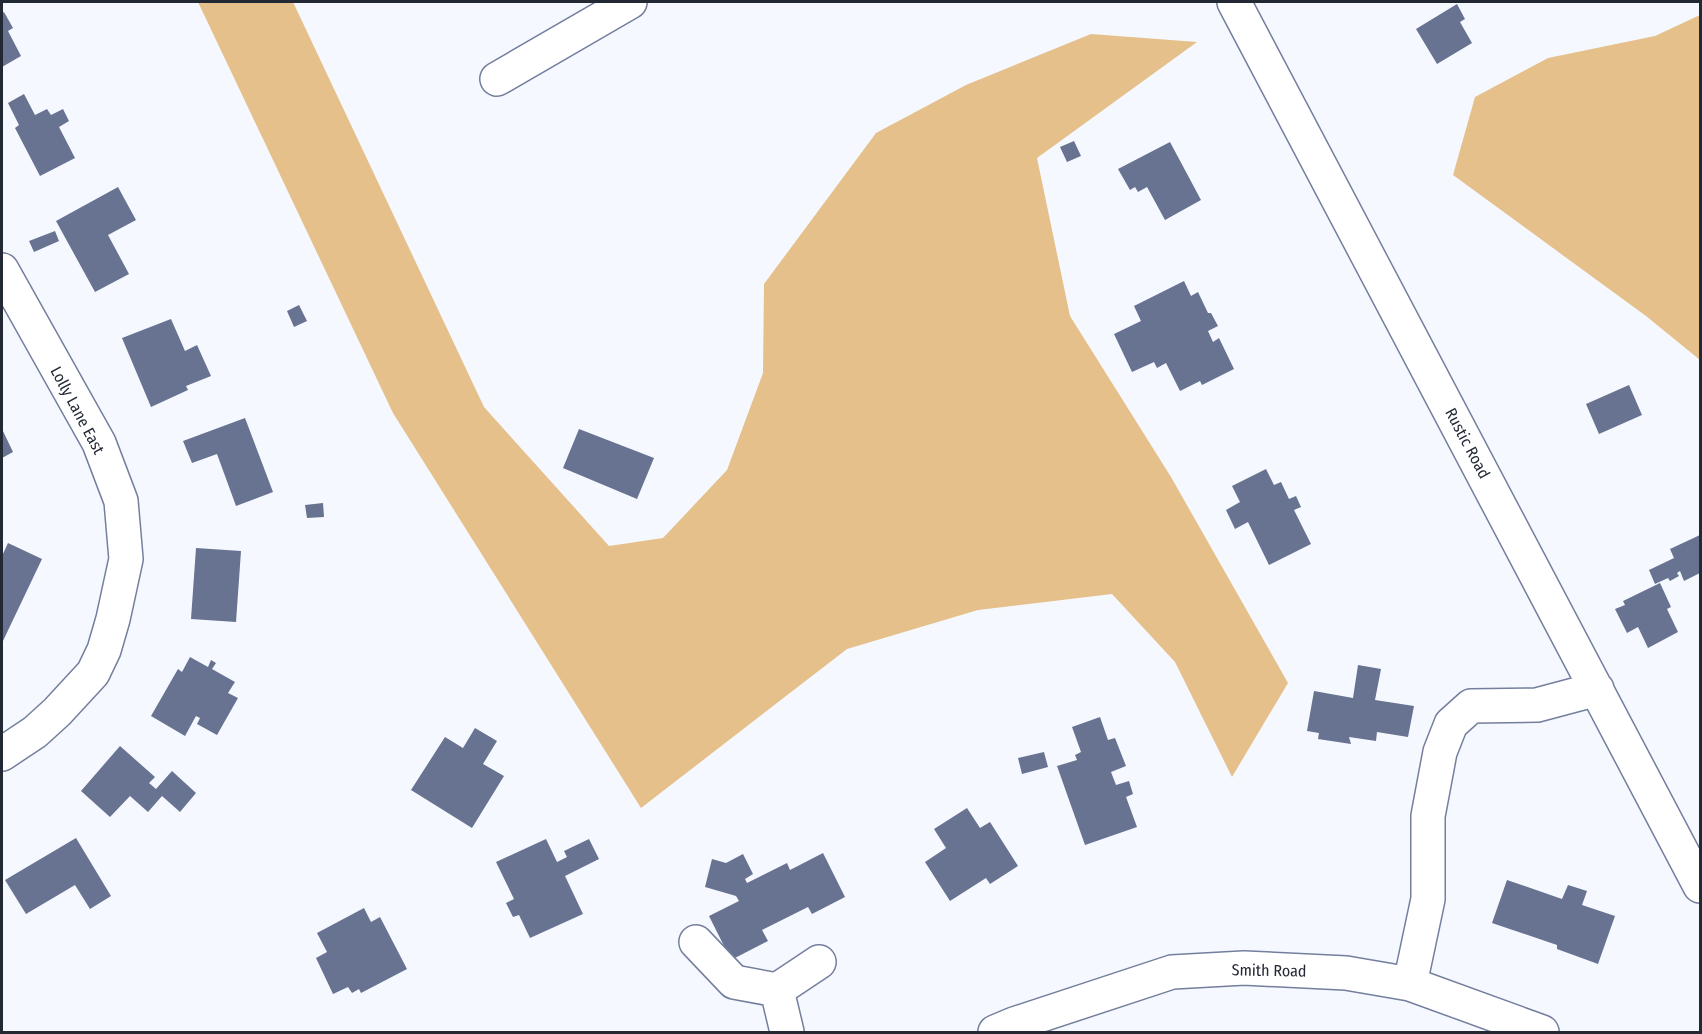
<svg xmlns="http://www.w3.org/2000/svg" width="1702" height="1034" font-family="'Fira Sans Condensed',sans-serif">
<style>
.green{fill:#e5c08a}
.building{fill:#687291}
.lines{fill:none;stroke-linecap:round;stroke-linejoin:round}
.minor-casing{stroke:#747f9e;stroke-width:36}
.minor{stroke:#fff;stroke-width:33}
.labels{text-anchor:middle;stroke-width:4.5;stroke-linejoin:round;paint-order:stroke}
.street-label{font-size:16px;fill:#232835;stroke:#fff}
</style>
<rect width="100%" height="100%" fill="#f5f8ff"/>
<!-- green -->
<path class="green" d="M 198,2 L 293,2 L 484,407 L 609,546 L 663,538 L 727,470 L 763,373 L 764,284 L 876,133 L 966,85 L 1091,34 L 1197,42 L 1037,158 L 1070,316 L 1171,477 L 1288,683 L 1232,777 L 1175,662 L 1112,594 L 978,610 L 847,649 L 641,808 L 393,413 Z
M 1700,15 L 1700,360 L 1646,316 L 1453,175 L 1475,97 L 1548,58 L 1655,36 Z"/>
<!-- building -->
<path class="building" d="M 1457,4 L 1465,19 L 1460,22 L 1472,43 L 1437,64 L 1416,29 Z
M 4,12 L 13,28 L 8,31 L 21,56 L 2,67 L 2,13 Z
M 24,94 L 35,115 L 47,109 L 51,115 L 63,109 L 69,121 L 59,127 L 75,158 L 40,176 L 15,128 L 19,125 L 8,103 Z
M 1074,141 L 1081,156 L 1067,162 L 1060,147 Z
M 1170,142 L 1201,200 L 1165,220 L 1147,187 L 1138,192 L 1135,187 L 1130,190 L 1118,169 Z
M 118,187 L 136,220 L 108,235 L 129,274 L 95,292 L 56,221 Z
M 55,231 L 59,241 L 34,252 L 29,241 Z
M 1184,281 L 1191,296 L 1198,292 L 1208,313 L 1211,313 L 1218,326 L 1208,331 L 1213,342 L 1219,338 L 1234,369 L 1202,385 L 1200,381 L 1180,391 L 1166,363 L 1157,368 L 1154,362 L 1132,372 L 1114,334 L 1141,321 L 1134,306 Z
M 299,305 L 307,321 L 294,327 L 287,311 Z
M 171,319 L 185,351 L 197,345 L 211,376 L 186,386 L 188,390 L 151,407 L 122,338 Z
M 1629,385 L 1642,415 L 1599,434 L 1586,404 Z
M 245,418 L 273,492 L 236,506 L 217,454 L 192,463 L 183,441 Z
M 2,429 L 13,452 L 2,458 Z
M 579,429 L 654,458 L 637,499 L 563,468 Z
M 1266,469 L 1274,485 L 1281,482 L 1289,499 L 1296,496 L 1301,507 L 1294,510 L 1311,544 L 1269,565 L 1248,522 L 1235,529 L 1226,510 L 1240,502 L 1232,486 Z
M 323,503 L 324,517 L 307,518 L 305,505 Z
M 1700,535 L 1700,573 L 1684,581 L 1680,571 L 1677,573 L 1679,576 L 1670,581 L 1668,578 L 1655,584 L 1649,570 L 1674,558 L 1670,549 Z
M 8,543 L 42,559 L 2,643 L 2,556 Z
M 196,548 L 241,551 L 236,622 L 191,619 Z
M 1660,583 L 1671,607 L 1667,609 L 1678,632 L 1648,648 L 1638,627 L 1627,633 L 1615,609 L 1625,605 L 1623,601 Z
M 190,657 L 208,667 L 211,660 L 216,663 L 212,669 L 235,682 L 228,693 L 238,698 L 217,735 L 197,724 L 200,718 L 196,716 L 185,736 L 151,716 L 178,669 L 182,672 Z
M 1358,665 L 1381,669 L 1375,700 L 1414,706 L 1408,737 L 1377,732 L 1376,741 L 1349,737 L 1351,744 L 1318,739 L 1319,733 L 1307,731 L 1314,691 L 1353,698 Z
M 1100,717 L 1108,740 L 1115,738 L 1126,766 L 1111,772 L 1116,785 L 1129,781 L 1133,794 L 1126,797 L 1137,827 L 1085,845 L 1057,766 L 1077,760 L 1075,755 L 1081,752 L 1072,727 Z
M 475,728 L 497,741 L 483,764 L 504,776 L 472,828 L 411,790 L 445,737 L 463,748 Z
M 120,746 L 155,777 L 149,783 L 156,789 L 172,771 L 196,793 L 180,812 L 162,796 L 148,812 L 130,796 L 110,817 L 81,791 Z
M 1044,752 L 1048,767 L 1022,774 L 1018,758 Z
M 967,808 L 980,828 L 990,822 L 1018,866 L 990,884 L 986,878 L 950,901 L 925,862 L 946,848 L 934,829 Z
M 76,838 L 111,896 L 90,909 L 75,885 L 26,914 L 5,880 Z
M 546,839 L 557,862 L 567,857 L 564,851 L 589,839 L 599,859 L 565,876 L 583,914 L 530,938 L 519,915 L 513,917 L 506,903 L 514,899 L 496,862 Z
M 823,853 L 845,897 L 812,914 L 808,907 L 762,930 L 768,941 L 731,960 L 709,916 L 739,901 L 736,896 L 705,887 L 712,859 L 726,863 L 743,854 L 753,874 L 745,879 L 747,883 L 787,863 L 790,870 Z
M 1507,880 L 1562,899 L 1568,885 L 1587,891 L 1582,905 L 1615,916 L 1598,964 L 1557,949 L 1557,945 L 1492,923 Z
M 364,908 L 371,922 L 380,917 L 407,969 L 361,993 L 359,989 L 352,993 L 348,987 L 333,994 L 316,958 L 327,952 L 317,933 Z"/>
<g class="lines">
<!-- minor casing -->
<g class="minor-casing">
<path id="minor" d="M 1234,2 L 1700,886
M 497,79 L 630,2
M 2,270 L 99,443 L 121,501 L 126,559 L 113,619 L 104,650 L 93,673 L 57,712 L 35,732 L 2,754
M 696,942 L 734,982 L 777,990 L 787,1032
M 1410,984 L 1428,899 L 1428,816 L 1440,752 L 1451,724 L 1471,706 L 1537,705 L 1597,689
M 777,990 L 819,962
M 995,1032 L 1014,1024 L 1172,972 L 1244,968 L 1346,973 L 1410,984 L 1542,1032"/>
</g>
<!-- minor -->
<use href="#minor" class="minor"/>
</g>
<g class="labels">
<!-- street labels -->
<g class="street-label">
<text transform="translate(78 410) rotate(62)" y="6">Lolly Lane East</text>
<text transform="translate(1468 443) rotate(62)" y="6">Rustic Road</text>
<text transform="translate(1269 970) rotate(1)" y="6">Smith Road</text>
</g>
</g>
<!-- border -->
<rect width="1702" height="1034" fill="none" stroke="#232835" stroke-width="6"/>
</svg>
